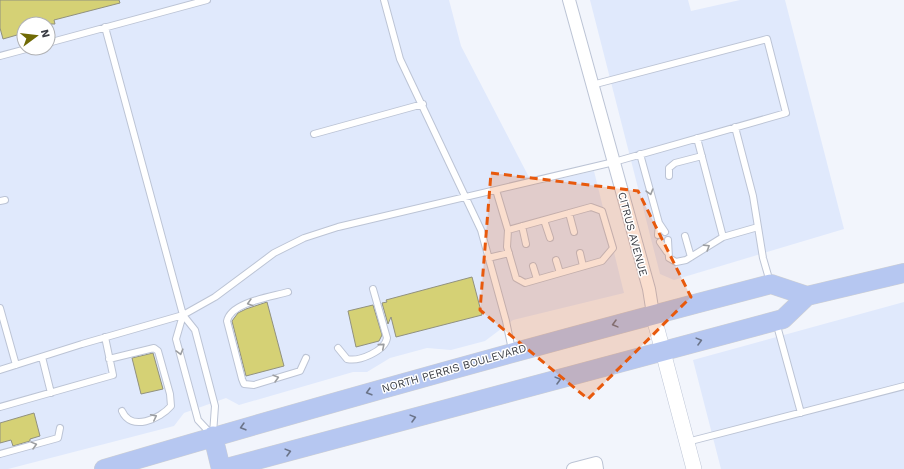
<svg xmlns="http://www.w3.org/2000/svg" width="904" height="469" font-family="'Work Sans',sans-serif">
<style>
.built{fill:#e0e9fc;fill-rule:evenodd}
.building{fill:#d5d175;stroke:#91917f}
.lines{fill:none;stroke-linecap:round;stroke-linejoin:round}
.service-casing{stroke:#bcc4d5;stroke-width:8}
.minor-casing{stroke:#bcc4d5;stroke-width:14}
.tertiary-casing{stroke:#bcc4d5;stroke-width:16}
.primary-casing{stroke:#cfd0d2;stroke-width:20}
.service{stroke:#fff;stroke-width:6}
.minor{stroke:#fff;stroke-width:12}
.tertiary{stroke:#fff;stroke-width:15}
.primary{stroke:#b6c7f1;stroke-width:19}
.oneway{stroke:#9c9ea1}
.oneway2{stroke:#6b7489}
.marked{fill:#e8590c;fill-opacity:0.2;stroke:#e8590c;stroke-width:3;stroke-dasharray:8 5;stroke-linejoin:round}
.labels{text-anchor:middle;stroke-width:3;stroke-linejoin:round;paint-order:stroke}
.street-label{font-size:11px;fill:#393c43;stroke:#fff}
</style>
<rect width="100%" height="100%" fill="#f2f5fc"/>
<!-- built -->
<path class="built" d="M 0,0 L 449,0 L 461,46 L 533,185 L 594,171 L 624,293 L 513,320 L 485,341 L 451,350 L 427,348 L 390,358 L 367,372 L 353,372 L 239,405 L 226,398 L 184,413 L 174,426 L 8,469 L 0,469 ZM 24,24 L 48,24 L 48,48 L 24,48 Z
M 590,0 L 688,0 L 691,11 L 740,0 L 785,0 L 844,229 L 674,280 L 660,274 Z
M 904,302 L 904,469 L 721,469 L 693,360 Z"/>
<!-- building -->
<path class="building" d="M 0,0 L 119,0 L 120,3 L 54,20 L 55,24 L 24,24 L 24,33 L 3,39 L 0,28 Z
M 472,277 L 482,315 L 396,337 L 391,317 L 388,324 L 382,303 L 387,302 L 386,300 Z
M 267,302 L 284,366 L 246,376 L 232,321 L 238,313 L 246,309 Z
M 373,305 L 382,335 L 379,341 L 356,347 L 348,311 Z
M 153,353 L 163,389 L 141,394 L 132,358 Z
M 34,413 L 40,436 L 30,439 L 30,441 L 13,446 L 11,440 L 0,443 L 0,423 Z"/>
<g class="lines">
<!-- service casing -->
<g class="service-casing">
<path id="service" d="M 384,0 L 400,59 L 481,230 L 506,321 L 512,350
M 105,27 L 183,315 L 195,330 L 215,406 L 213,434
M 48,43 L 207,0
M 0,56 L 30,48
M 735,127 L 753,196 L 763,258 L 770,282
M 314,134 L 423,104
M 697,138 L 723,237
M 640,154 L 659,223 L 665,232
M 669,176 L 669,168 L 675,163 L 702,156
M 496,190 L 508,230 L 507,247 L 516,278 L 525,283 L 602,261 L 613,248 L 602,211 L 591,207 L 508,230
M 0,201 L 5,200
M 569,213 L 574,232
M 544,220 L 550,238
M 522,226 L 526,244
M 658,235 L 659,223
M 685,236 L 691,257
M 668,240 L 669,258 L 676,262 L 686,260 L 723,237 L 758,227
M 660,242 L 667,252
M 580,253 L 583,266
M 488,258 L 509,253
M 556,260 L 560,273
M 533,266 L 537,279
M 288,292 C 271,297 231,302 227,321 L 242,379 L 244,384 L 254,385 L 300,371 L 306,358
M 0,308 L 16,365
M 183,315 L 176,339 L 198,420 L 212,435
M 776,322 L 801,413
M 338,348 L 347,359 C 359,362 385,351 387,338 L 373,289
M 42,357 L 51,393
M 109,359 L 154,348 L 158,351 L 170,394 L 171,406 C 160,419 131,432 122,411
M 0,370 L 82,344 L 183,315 L 215,297 L 274,253 L 304,238 L 338,227 L 614,162 L 786,113 L 767,39 L 592,85
M 0,407 L 113,375 L 105,337
M 687,442 L 904,386
M 0,454 L 58,438 L 60,428"/>
</g>
<!-- minor casing -->
<g class="minor-casing">
<path id="minor" d="M 569,0 L 649,289 L 653,314
M 573,469 L 596,463 L 597,469"/>
</g>
<!-- tertiary casing -->
<g class="tertiary-casing">
<path id="tertiary" d="M 653,314 L 694,469"/>
</g>
<!-- primary casing -->
<g class="primary-casing">
<path id="primary" d="M 213,436 L 221,469
M 104,469 C 325,404 547,342 771,284 L 807,296 L 904,273
M 223,469 L 783,319 L 807,296"/>
</g>
<!-- service -->
<use href="#service" class="service"/>
<!-- minor -->
<use href="#minor" class="minor"/>
<!-- tertiary -->
<use href="#tertiary" class="tertiary"/>
<!-- primary -->
<use href="#primary" class="primary"/>
</g>
<!-- one-way arrows -->
<defs><path id="oneway-chevron" d="M-2-3.5L2.5 0L-2 3.5" fill="none" stroke-width="1.6" stroke-linecap="round" stroke-linejoin="round"/></defs>
<g class="oneway">
<use href="#oneway-chevron" transform="translate(650 192) rotate(74)"/>
<use href="#oneway-chevron" transform="translate(707 247) rotate(-32)"/>
<use href="#oneway-chevron" transform="translate(250 303) rotate(164)"/>
<use href="#oneway-chevron" transform="translate(382 346) rotate(-40)"/>
<use href="#oneway-chevron" transform="translate(180 352) rotate(75)"/>
<use href="#oneway-chevron" transform="translate(276 378) rotate(-16)"/>
<use href="#oneway-chevron" transform="translate(154 417) rotate(-27)"/>
<use href="#oneway-chevron" transform="translate(34 445) rotate(-15)"/>
</g>
<g class="oneway2">
<use href="#oneway-chevron" transform="translate(615 324) rotate(165)"/>
<use href="#oneway-chevron" transform="translate(699 341) rotate(-15)"/>
<use href="#oneway-chevron" transform="translate(558 380) rotate(-15)"/>
<use href="#oneway-chevron" transform="translate(369 392) rotate(164)"/>
<use href="#oneway-chevron" transform="translate(413 418) rotate(-15)"/>
<use href="#oneway-chevron" transform="translate(243 427) rotate(164)"/>
<use href="#oneway-chevron" transform="translate(288 452) rotate(-15)"/>
</g>
<!-- marked area -->
<path class="marked" d="M 491,173 L 638,191 L 691,297 L 588,399 L 480,310 Z"/>
<g class="labels">
<!-- street labels -->
<g class="street-label">
<text transform="translate(633 234) rotate(75)" y="4">CITRUS AVENUE</text>
<text transform="translate(454 368) rotate(-16)" y="4">NORTH PERRIS BOULEVARD</text>
</g>
</g>
<!-- north arrow -->
<g transform="translate(36 36) rotate(75)"><circle r="19" fill="#ffffff" stroke="#b0b1b4"/>
<path d="M0-3L7 15L0 10L-7 15Z" fill="#706a05"/>
<text y="-6" font-size="11" font-weight="bold" text-anchor="middle" fill="#393c43">N</text>
</g>
</svg>
